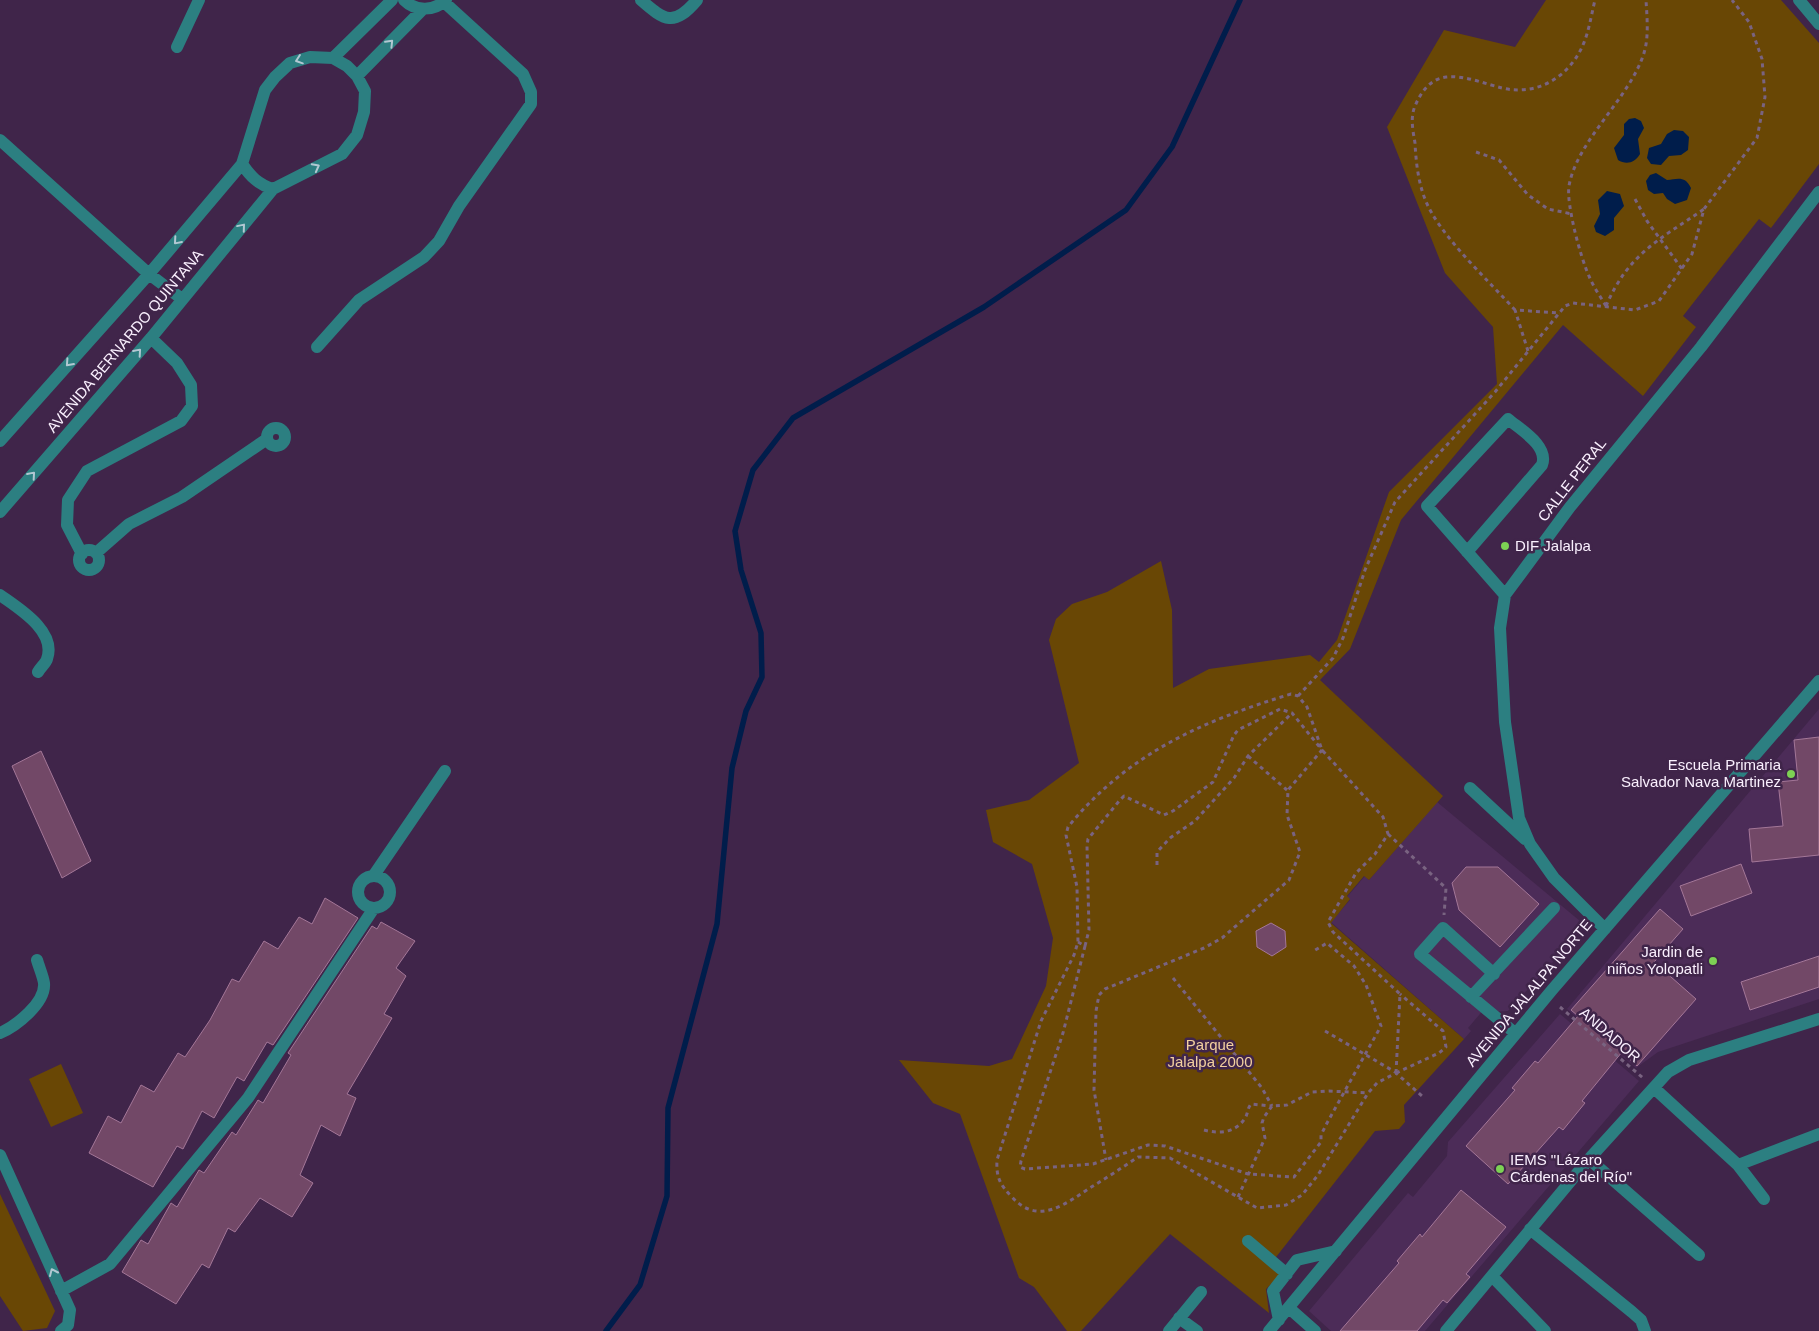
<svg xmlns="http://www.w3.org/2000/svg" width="1819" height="1331" font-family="Helvetica,sans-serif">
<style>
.built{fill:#4c2c58}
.green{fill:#694705}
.water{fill:#001d4b}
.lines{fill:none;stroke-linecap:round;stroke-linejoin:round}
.stream{stroke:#001d4b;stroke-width:5.5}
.building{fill:#724867;stroke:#a47798}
.path{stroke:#796381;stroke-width:3;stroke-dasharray:4 4;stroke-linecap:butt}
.minor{stroke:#2c7f81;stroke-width:12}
.oneway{stroke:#b2c8d2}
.poi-dot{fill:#7dd154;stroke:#40254a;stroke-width:2}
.labels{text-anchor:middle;stroke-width:5;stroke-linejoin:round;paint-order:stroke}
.street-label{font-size:15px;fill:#faf0fe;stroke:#40254a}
.poi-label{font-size:15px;fill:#faf0fe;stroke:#40254a;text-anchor:start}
.park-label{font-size:15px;fill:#f3d09f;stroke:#40254a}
</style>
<rect width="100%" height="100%" fill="#40254a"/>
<!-- built -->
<path class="built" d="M 1819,709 L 1819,999 L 1658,1052 L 1636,1068 L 1567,1009 Z
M 1437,802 L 1586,926 L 1508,1011 L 1490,1012 L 1485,1008 L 1468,1028 L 1471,1031 L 1464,1039 L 1331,922 L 1350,900 L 1347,897 L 1365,876 L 1369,880 Z
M 1560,1014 L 1639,1081 L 1425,1331 L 1331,1331 L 1309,1311 L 1408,1193 L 1413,1197 L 1447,1156 L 1448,1142 Z"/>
<!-- green -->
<path class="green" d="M 1546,0 L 1781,0 L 1819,43 L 1819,164 L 1771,228 L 1759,219 L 1683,316 L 1696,327 L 1643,396 L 1563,325 L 1401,520 L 1350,649 L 1320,680 L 1443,796 L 1369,880 L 1364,876 L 1347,896 L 1350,899 L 1331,923 L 1464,1039 L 1404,1105 L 1405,1122 L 1399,1129 L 1375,1131 L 1269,1266 L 1280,1275 L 1266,1289 L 1269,1313 L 1170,1234 L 1081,1331 L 1067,1331 L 1034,1287 L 1019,1278 L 960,1114 L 933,1103 L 899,1060 L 989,1066 L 1012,1059 L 1046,986 L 1053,938 L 1032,864 L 993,842 L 986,810 L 1029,800 L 1079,763 L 1049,640 L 1056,619 L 1072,604 L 1107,592 L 1161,561 L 1172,610 L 1173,688 L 1209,669 L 1310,655 L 1319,662 L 1337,640 L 1389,492 L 1497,384 L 1493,327 L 1445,273 L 1387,127 L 1444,30 L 1515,47 Z
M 61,1064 L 83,1113 L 51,1127 L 29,1079 Z
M 0,1194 L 55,1311 L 47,1328 L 23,1331 L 0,1296 Z"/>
<!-- water -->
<path class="water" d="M 1635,118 L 1641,121 L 1644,128 L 1638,139 L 1640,154 C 1635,163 1626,165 1618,160 L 1614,148 L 1624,135 L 1624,124 L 1629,119 Z
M 1674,130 L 1683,131 L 1689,137 L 1688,150 L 1681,155 L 1669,156 L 1661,165 L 1651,164 L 1647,158 L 1649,148 L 1661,144 L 1667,134 Z
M 1656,173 L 1667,180 C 1677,179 1685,175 1691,188 L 1687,200 L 1675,204 L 1667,199 L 1663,193 L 1654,194 L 1648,190 L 1646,181 L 1650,175 Z
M 1607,191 L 1620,194 L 1624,206 L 1614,218 L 1614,230 L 1605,236 L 1596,232 L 1594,226 L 1600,214 L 1598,200 Z"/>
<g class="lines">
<!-- stream -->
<path class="stream" d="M 606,1331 L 640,1285 L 667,1196 L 668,1108 L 717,924 L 732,768 L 746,711 L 762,677 L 761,633 L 741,570 L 735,531 L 753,470 L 793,418 L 984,307 L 1126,210 L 1172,147 L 1240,0"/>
</g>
<!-- building -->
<path class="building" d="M 1819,737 L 1819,855 L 1752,862 L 1749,829 L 1783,826 L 1778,782 L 1798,780 L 1794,740 Z
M 41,751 L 91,861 L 62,878 L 12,766 Z
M 1741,864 L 1752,893 L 1691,916 L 1680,886 Z
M 1466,867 L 1498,867 L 1539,904 L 1500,947 L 1459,910 L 1452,883 Z
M 325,898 L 358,918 L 273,1045 L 267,1042 L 244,1081 L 237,1077 L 214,1118 L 202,1111 L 183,1149 L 177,1146 L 153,1187 L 89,1153 L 108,1116 L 121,1123 L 141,1085 L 154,1092 L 178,1053 L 185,1057 L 210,1020 L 232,979 L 239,982 L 264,941 L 278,949 L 299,917 L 312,924 Z
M 1660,909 L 1683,929 L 1654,962 L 1696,999 L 1637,1066 L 1622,1052 L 1582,1101 L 1585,1103 L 1563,1130 L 1559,1127 L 1508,1184 L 1466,1146 L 1515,1090 L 1512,1088 L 1535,1061 L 1538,1063 L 1578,1016 L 1571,1010 Z
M 381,922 L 415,941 L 396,968 L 406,976 L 384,1014 L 392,1018 L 347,1094 L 356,1098 L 340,1136 L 321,1125 L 300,1175 L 313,1183 L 292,1217 L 260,1198 L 235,1232 L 228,1228 L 209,1268 L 202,1264 L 176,1304 L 122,1272 L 141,1240 L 148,1244 L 171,1203 L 177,1207 L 199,1170 L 204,1173 L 232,1132 L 236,1135 L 258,1100 L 263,1103 L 291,1055 L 288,1053 L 372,926 L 377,929 Z
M 1271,923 L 1285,931 L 1286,947 L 1272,956 L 1257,947 L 1256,931 Z
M 1819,956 L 1819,987 L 1750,1010 L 1741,982 Z
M 1461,1190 L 1506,1227 L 1466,1274 L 1470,1277 L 1447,1303 L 1443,1300 L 1417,1331 L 1340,1331 L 1399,1263 L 1397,1261 L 1420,1234 L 1422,1237 Z"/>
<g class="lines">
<!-- path -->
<path class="path" d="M 1476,152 L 1499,160 L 1528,195 L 1548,209 L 1572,214
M 1635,199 L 1647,221 L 1682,269
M 1606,306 C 1600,296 1593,286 1589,276 C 1581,259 1566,204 1569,186 C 1577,140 1630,98 1644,53 C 1649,37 1647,17 1646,0
M 1606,306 C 1629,253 1659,240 1704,209
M 1515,310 C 1489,281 1438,234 1425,199 C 1418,181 1416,162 1415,143 C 1413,131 1410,118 1415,106 C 1421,92 1430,79 1446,77 C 1464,75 1486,84 1502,88 C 1540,97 1574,74 1586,37 C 1590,25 1592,12 1595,0
M 1528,351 L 1515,310 L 1560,313
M 1298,696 L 1333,658 L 1343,638 L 1365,570 L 1395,502 L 1495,392 L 1565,306 L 1573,303 L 1635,310 L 1659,301 L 1692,254 L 1704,209 L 1757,138 L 1765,97 L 1762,59 L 1749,22 L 1732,0
M 1248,756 L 1287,790
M 1388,834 L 1446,888 L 1444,915
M 1157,865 L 1157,852 L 1170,838 L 1195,821 L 1234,778 L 1248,756 L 1292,713
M 1078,942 L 1085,946 L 1063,1033 L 1021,1161 L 1020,1167 L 1025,1169 L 1093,1164 L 1148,1145 L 1165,1146 L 1248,1174 L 1294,1177 L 1321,1142 L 1321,1135 L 1327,1123 L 1381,1026 L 1366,985 L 1354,966 L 1327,943 L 1312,952
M 1085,946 L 1089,930 L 1087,846 L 1088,839 L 1120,800 L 1124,796 L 1164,815 L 1173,811 L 1213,782 L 1234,735 L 1238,730 L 1280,709 L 1292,713 L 1322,750 L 1288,790 L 1287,815 L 1300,852 L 1289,880 L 1222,938 L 1204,948 L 1105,989 L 1099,995 L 1096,1011 L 1094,1090 L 1106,1160
M 1173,978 L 1262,1088 L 1272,1106
M 1560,1007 L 1643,1078
M 1325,1031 L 1395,1072
M 1396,1073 L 1400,994 L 1333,932 L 1328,922 L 1356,873 L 1375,854 L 1388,834 L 1383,817 L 1322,750 L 1307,707 L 1298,696 L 1291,694 C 1202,721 1127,754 1068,827 L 1066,835 L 1077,887 L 1078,942 L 1074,955 L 1041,1021 L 997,1160 C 996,1177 1000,1185 1012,1197 C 1039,1227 1066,1203 1093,1186 C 1108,1177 1123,1167 1138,1157 L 1170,1158 L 1257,1208 L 1286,1205 L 1302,1195 L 1318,1175 L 1368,1093 L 1377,1083 L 1396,1073 L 1422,1096
M 1396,1073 L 1439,1053 L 1446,1047 L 1443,1031 L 1400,994
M 1204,1130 C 1219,1134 1236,1133 1245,1118 C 1248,1114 1247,1109 1251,1104 L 1271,1106
M 1238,1197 L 1265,1138 L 1262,1123 L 1264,1117 L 1272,1106 L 1287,1105 L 1312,1092 L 1329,1091 L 1368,1093"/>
<!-- minor -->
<path class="minor" d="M 404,0 C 416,12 434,11 446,0
M 641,0 C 665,21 674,27 697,0
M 1799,0 L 1819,24
M 177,47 L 199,0
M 333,58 L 392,0
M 357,76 L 422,10
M 0,140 L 149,274 L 182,299
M 317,347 L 359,300 L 424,257 L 439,241 L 459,206 L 531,104 L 531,92 L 523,74 L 444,2
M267 437a9 9 0 1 1 18 0a9 9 0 1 1-18 0Z
M 0,441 L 149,274 L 242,164
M 0,512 L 151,338 L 273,189 L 342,154 L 357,135 L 364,112 L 365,91 L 357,76 L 347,66 L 333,58 L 310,57 L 290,63 L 275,77 L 265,90 L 242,164 C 251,177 258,184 273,189
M79 560a10 10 0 1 1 20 0a10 10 0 1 1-20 0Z
M 1467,552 L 1542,465 C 1549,446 1521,430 1508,419 L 1427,506 L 1505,595
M 96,553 L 129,524 L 182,497 L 267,439
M 82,554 L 67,525 L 68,500 L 87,471 L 181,421 L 192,406 L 191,385 L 177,363 L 151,338
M 0,595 C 18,608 57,631 47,659 C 46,663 40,668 38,672
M 1470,788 L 1525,839
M 374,875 L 445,771
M358 892a16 16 0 1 1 32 0a16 16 0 1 1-32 0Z
M 1605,929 L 1554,878 L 1530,844 L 1519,818 L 1505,722 L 1500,628 L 1505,595 L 1570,507 L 1701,347 L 1819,192
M 1494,974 L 1443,928 L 1420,954 L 1515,1033
M 1471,997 L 1554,908
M 0,1033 C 16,1026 46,1003 44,983 C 43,976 39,967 37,960
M 1654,1088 L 1738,1165 L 1764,1199
M 0,1155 L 70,1310 L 68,1325 L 61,1331
M 1589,1159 L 1699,1255
M 1738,1165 L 1819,1134
M 1530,1229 L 1632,1312 L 1641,1320 L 1645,1331
M 1248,1241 L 1287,1274
M 1492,1276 L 1545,1331
M 61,1291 L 110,1264 L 248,1098 L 374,908
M 1289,1308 L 1315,1331
M 1179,1318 L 1197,1331
M 1279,1320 L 1273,1291 L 1297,1260 L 1336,1251
M 1169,1331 L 1201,1292
M 1269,1331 L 1552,990 L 1819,681
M 1446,1331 L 1589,1159 L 1668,1072 L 1689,1060 L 1819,1019"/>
</g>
<!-- one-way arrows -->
<defs><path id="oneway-chevron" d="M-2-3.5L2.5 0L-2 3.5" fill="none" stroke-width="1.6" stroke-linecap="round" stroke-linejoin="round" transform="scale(1.25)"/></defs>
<g class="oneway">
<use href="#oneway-chevron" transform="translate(390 43) rotate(-46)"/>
<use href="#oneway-chevron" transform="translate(299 60) rotate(161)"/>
<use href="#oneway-chevron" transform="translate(316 167) rotate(-28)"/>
<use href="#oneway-chevron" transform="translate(242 227) rotate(-50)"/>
<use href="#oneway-chevron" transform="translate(177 241) rotate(131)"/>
<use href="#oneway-chevron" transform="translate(138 352) rotate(-49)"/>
<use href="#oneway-chevron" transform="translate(69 363) rotate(132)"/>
<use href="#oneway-chevron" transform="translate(32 475) rotate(-49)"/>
<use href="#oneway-chevron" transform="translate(53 1272) rotate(-114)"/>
</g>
<!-- markers -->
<g class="poi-dot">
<circle cx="1505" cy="546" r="5"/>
<circle cx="1791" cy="774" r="5"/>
<circle cx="1713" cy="961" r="5"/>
<circle cx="1500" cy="1169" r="5"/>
</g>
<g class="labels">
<!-- street labels -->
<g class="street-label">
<text transform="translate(125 341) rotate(-50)" y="5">AVENIDA BERNARDO QUINTANA</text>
<text transform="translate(1572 480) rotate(-52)" y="5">CALLE PERAL</text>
<text transform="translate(1529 993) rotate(-50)" y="5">AVENIDA JALALPA NORTE</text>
<text transform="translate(1610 1035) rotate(41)" y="5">ANDADOR</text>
</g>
<!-- poi labels -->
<g class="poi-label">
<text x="1515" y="551">DIF Jalalpa</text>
<text x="1781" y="770" text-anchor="end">Escuela Primaria<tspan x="1781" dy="17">Salvador Nava Martinez</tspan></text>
<text x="1703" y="957" text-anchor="end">Jardin de<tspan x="1703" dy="17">niños Yolopatli</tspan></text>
<text x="1510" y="1165">IEMS "Lázaro<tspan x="1510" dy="17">Cárdenas del Río"</tspan></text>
</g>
<!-- park labels -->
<g class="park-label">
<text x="1210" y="1050">Parque<tspan x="1210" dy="17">Jalalpa 2000</tspan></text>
</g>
</g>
</svg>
